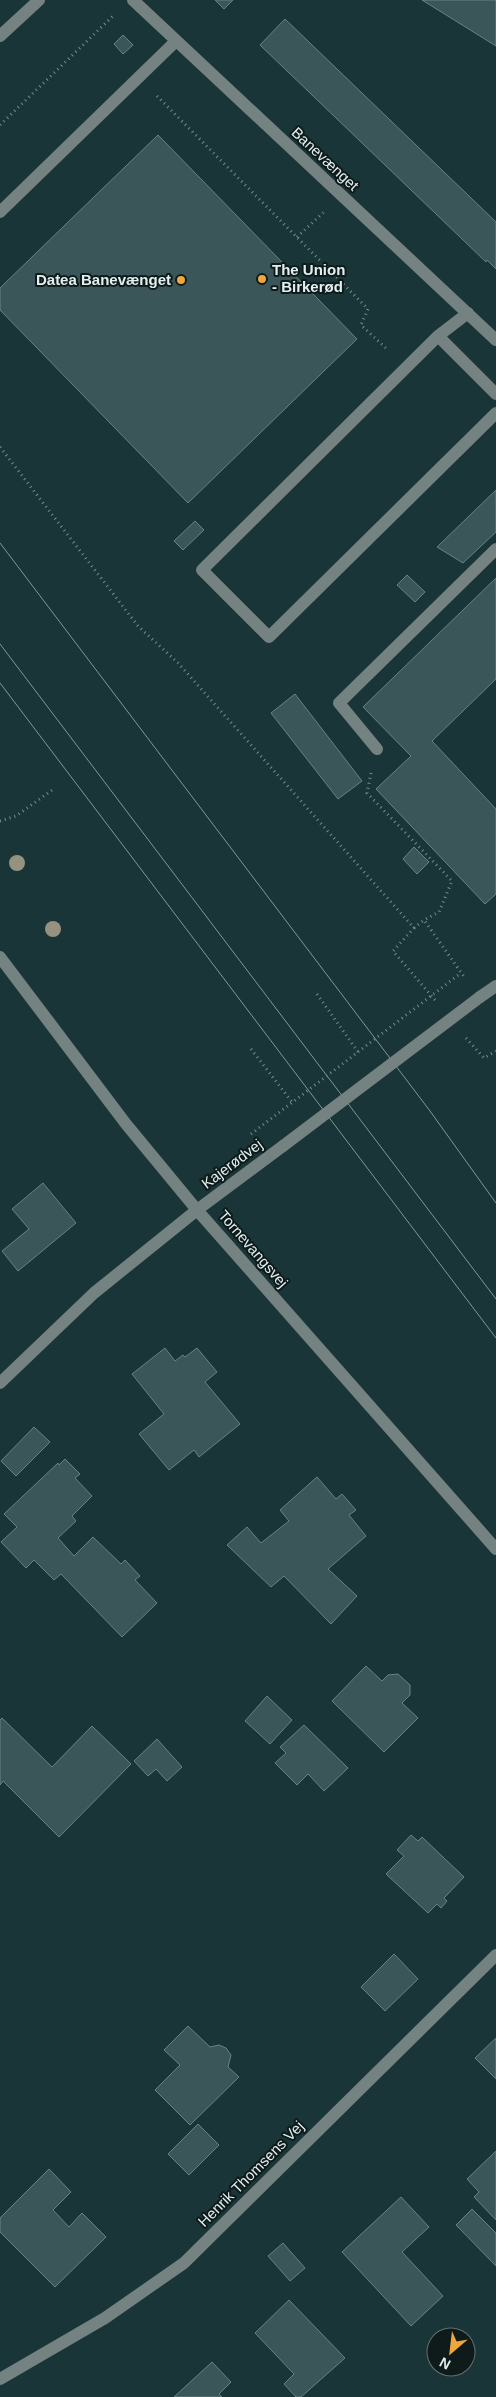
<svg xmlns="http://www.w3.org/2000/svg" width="496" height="2397" font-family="Helvetica,sans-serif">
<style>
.building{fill:#3b5658;stroke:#668385}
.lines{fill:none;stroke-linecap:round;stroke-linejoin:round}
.path{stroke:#778d8e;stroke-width:3;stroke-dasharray:1 4;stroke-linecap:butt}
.minor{stroke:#758282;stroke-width:12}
.tram{stroke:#829799;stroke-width:1}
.path-bridge{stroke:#778d8e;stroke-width:3;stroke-dasharray:1 4;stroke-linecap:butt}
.minor-bridge{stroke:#758282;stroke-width:12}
.tree{fill:#969280}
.poi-dot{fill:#efa73d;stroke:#0f1a1b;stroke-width:2}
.labels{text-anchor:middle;stroke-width:4;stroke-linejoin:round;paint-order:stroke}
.street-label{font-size:15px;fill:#e0f0f1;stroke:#0f1a1b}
.poi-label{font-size:15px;font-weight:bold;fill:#e0f0f1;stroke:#0f1a1b;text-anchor:start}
</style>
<rect width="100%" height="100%" fill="#1a3537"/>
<!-- building -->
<path class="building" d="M 215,0 L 233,0 L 224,9 Z
M 422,0 L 496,0 L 496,46 Z
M 285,19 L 496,222 L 496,269 L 487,260 L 486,262 L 260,45 Z
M 123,35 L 133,45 L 123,54 L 114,44 Z
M 158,135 L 357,339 L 188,503 L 0,310 L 0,288 Z
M 496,490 L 496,532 L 463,563 L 437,547 Z
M 195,521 L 204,530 L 183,550 L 174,541 Z
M 407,575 L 425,592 L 415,602 L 397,585 Z
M 496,578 L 496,679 L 432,741 L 496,809 L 496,894 L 485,904 L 376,789 L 411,756 L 363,707 Z
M 295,694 L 362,781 L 338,799 L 271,713 Z
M 414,847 L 429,862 L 417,874 L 403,859 Z
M 43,1183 L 76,1223 L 18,1271 L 2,1251 L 29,1229 L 12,1209 Z
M 165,1348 L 175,1361 L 183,1355 L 185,1357 L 197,1348 L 217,1372 L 205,1382 L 240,1424 L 199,1457 L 194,1450 L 169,1470 L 139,1434 L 164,1414 L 132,1374 Z
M 34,1427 L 50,1442 L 16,1476 L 1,1461 Z
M 65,1459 L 80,1474 L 75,1478 L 92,1496 L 72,1516 L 76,1521 L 58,1538 L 74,1556 L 93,1537 L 121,1564 L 125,1560 L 140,1576 L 135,1580 L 157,1603 L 122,1637 L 61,1574 L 54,1580 L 34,1560 L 26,1568 L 1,1542 L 17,1527 L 4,1514 L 58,1463 L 59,1465 Z
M 317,1477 L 336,1499 L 342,1494 L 356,1510 L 349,1515 L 366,1536 L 328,1569 L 357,1596 L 331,1624 L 284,1576 L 271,1587 L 227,1545 L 247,1527 L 261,1543 L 289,1521 L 280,1510 Z
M 366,1666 L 382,1681 L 388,1675 L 398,1674 L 410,1685 L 410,1695 L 402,1703 L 418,1718 L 384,1752 L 332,1701 Z
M 267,1696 L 292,1720 L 270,1744 L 245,1721 Z
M 2,1718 L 52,1767 L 92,1726 L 131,1764 L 59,1837 L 3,1781 L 0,1785 L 0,1720 Z
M 304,1725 L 348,1768 L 324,1791 L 308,1774 L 297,1785 L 275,1763 L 286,1753 L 280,1747 Z
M 157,1739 L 182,1767 L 167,1781 L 156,1769 L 148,1776 L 134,1761 Z
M 411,1835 L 418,1841 L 422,1837 L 464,1877 L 444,1898 L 447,1901 L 441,1908 L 437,1904 L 428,1913 L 386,1874 L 404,1856 L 397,1850 Z
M 394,1954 L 418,1979 L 385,2011 L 361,1987 Z
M 188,2026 L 210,2047 L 219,2045 L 226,2048 L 231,2055 L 228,2067 L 239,2077 L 190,2125 L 155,2090 L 180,2065 L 164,2050 Z
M 496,2038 L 496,2079 L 475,2058 Z
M 198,2124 L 219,2145 L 189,2175 L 168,2154 Z
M 496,2151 L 496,2220 L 474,2197 L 479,2192 L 467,2179 Z
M 49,2169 L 71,2192 L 53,2210 L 69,2227 L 82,2213 L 106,2237 L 55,2287 L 0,2232 L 0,2218 Z
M 401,2197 L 429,2227 L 402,2252 L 443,2296 L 411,2326 L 342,2252 Z
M 472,2209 L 496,2233 L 496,2266 L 456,2225 Z
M 283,2243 L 305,2268 L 290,2281 L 268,2256 Z
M 289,2300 L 345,2358 L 301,2397 L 296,2397 L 284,2384 L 294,2374 L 255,2333 Z
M 212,2362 L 231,2382 L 219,2394 L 222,2397 L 174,2397 Z"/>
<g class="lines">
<!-- path -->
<path class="path" d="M 157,96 L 368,309 L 361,325 L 388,350
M 0,125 L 113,16
M 297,237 L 324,212
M 0,447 L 138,626 L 178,663 L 414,928 L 393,951 L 435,1000
M 371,773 L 367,793 L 452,881 L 439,912 L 424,920
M 0,821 L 16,816 L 55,788
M 414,928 L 424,920 L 465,978
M 317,994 L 358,1052
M 466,1038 L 484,1058 L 496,1051
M 251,1049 L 292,1102"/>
<!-- minor -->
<path class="minor" d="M 133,0 L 496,340
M 0,36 L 39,0
M 0,212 L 175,42
M 468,313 L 438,336 L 202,570 L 269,637 L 496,413
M 438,336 L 496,394
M 377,749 L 339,703 L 496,549
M 0,957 L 126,1124 L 197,1210 L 496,1549
M 480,997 L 496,986
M 0,1383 L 94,1293 L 197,1210 L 283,1146
M 0,2379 L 105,2318 L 184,2263 L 496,1955"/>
<!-- tram -->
<path class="tram" d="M 0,543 L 430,1111 L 496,1203
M 0,644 L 496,1299
M 0,683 L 496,1338"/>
<!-- path-bridge -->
<path class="path-bridge" d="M 251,1134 L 461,973"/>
<!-- minor-bridge -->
<path class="minor-bridge" d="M 283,1146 L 480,997"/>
</g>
<!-- trees -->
<g class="tree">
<circle cx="17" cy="863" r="8"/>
<circle cx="53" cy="929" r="8"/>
</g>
<!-- markers -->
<g class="poi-dot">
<circle cx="262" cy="279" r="5"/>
<circle cx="181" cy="280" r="5"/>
</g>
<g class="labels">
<!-- street labels -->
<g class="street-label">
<text transform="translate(325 159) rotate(43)" y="5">Banevænget</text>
<text transform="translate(232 1164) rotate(-37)" y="5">Kajerødvej</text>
<text transform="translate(253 1249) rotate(49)" y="5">Tornevangsvej</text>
<text transform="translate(251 2174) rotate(-45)" y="5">Henrik Thomsens Vej</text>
</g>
<!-- poi labels -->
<g class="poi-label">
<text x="272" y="275">The Union<tspan x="272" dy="17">- Birkerød</tspan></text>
<text x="171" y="285" text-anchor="end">Datea Banevænget</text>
</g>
</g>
<!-- north arrow -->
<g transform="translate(451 2352) rotate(208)"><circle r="24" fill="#0f1a1b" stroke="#637071"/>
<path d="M0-4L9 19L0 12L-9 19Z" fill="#efa73d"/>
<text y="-8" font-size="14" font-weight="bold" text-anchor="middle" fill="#e0f0f1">N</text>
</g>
</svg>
